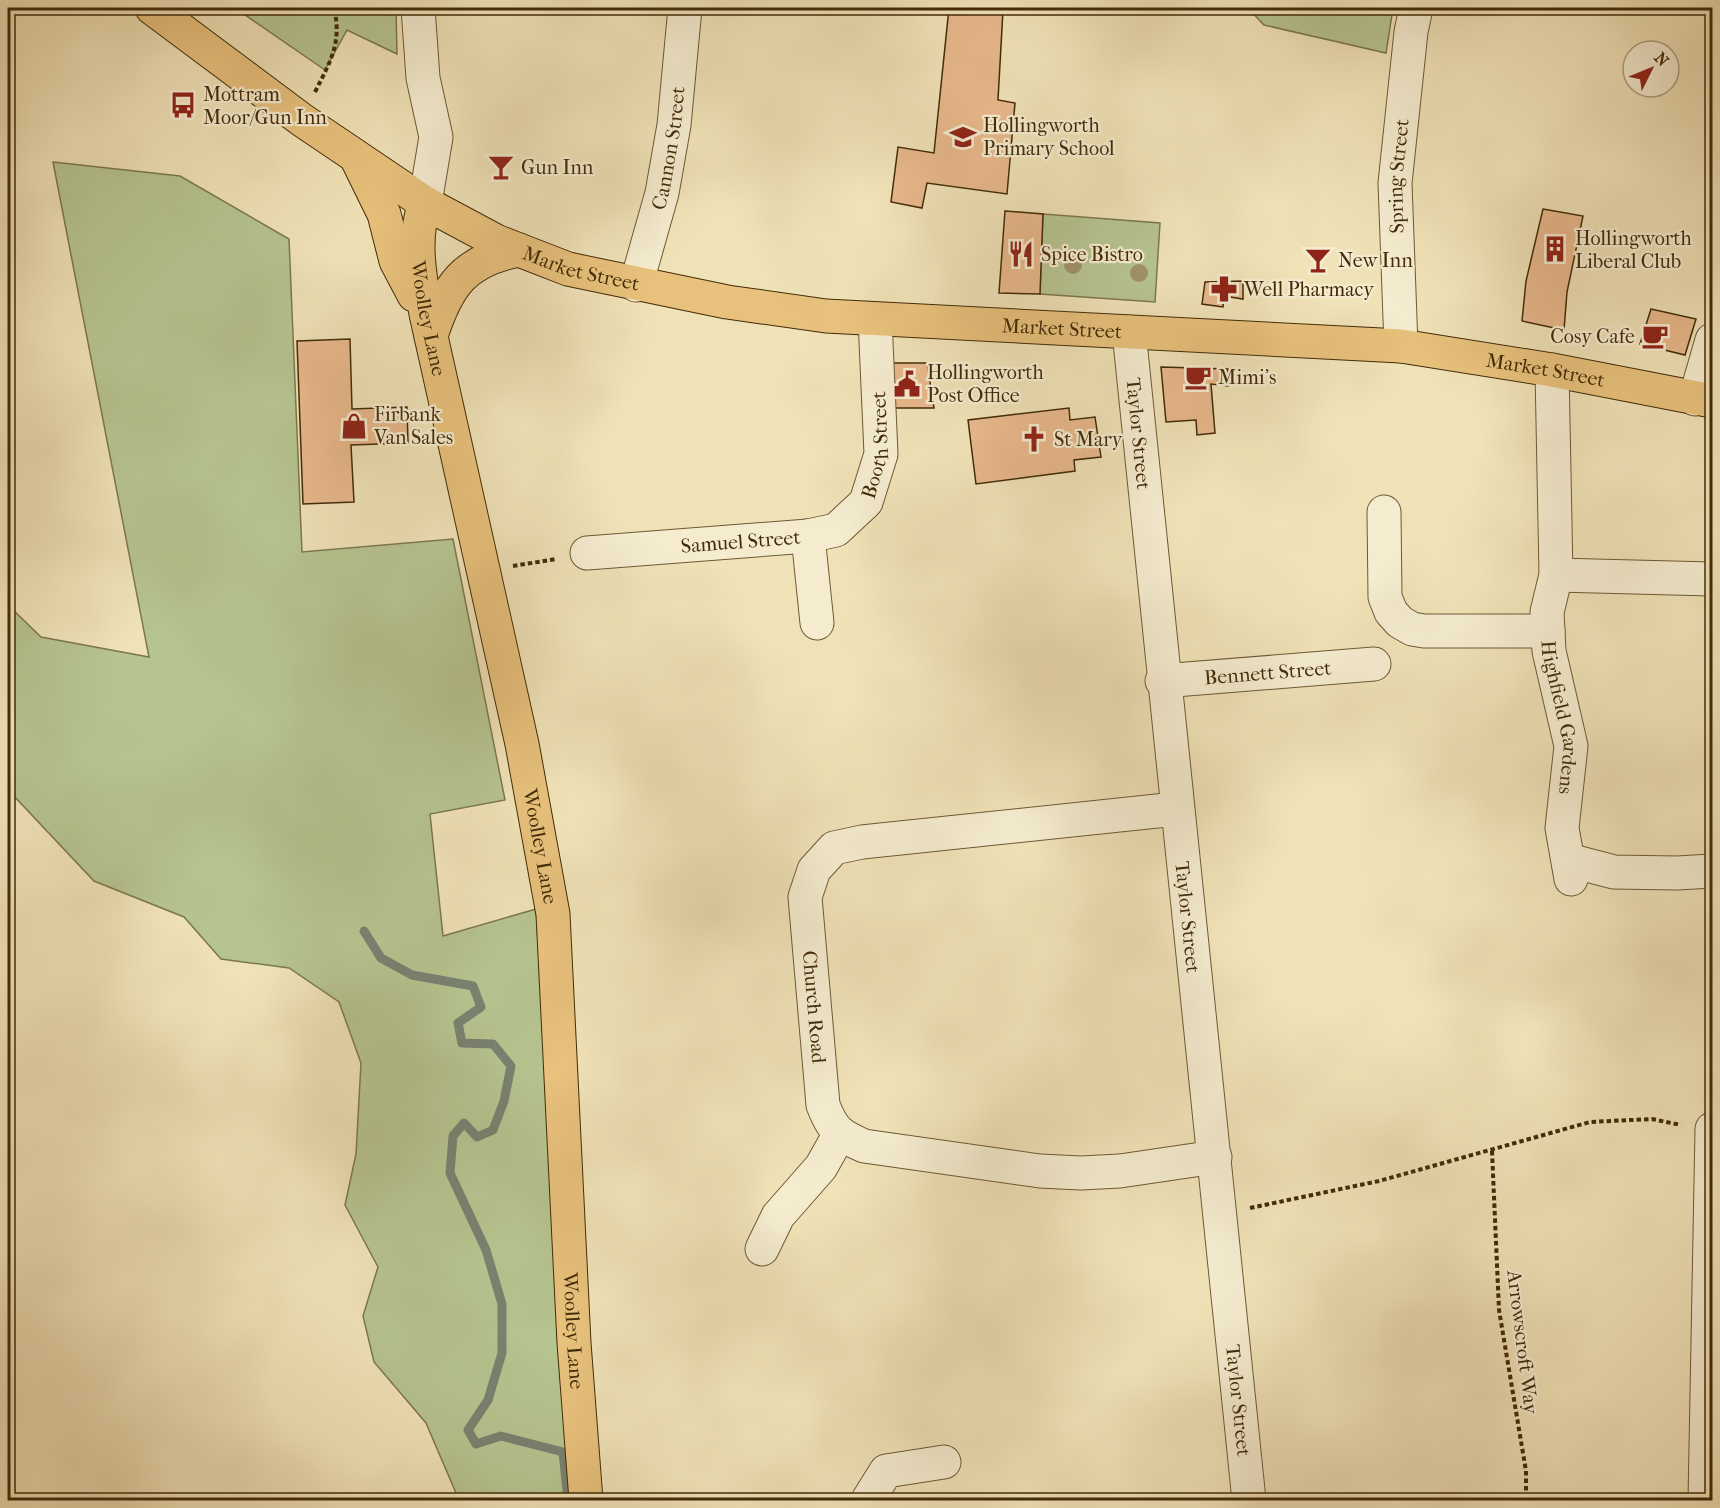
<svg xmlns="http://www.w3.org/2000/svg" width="1720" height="1508" font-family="'IM FELL French Canon',serif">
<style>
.green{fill:#b6c490;stroke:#7c784c;stroke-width:1.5}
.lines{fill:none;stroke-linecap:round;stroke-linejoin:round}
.stream{stroke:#798271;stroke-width:9}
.building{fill:#e7b88b;stroke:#422b08;stroke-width:1.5}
.minor-casing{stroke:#6e5934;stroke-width:35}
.major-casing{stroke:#422b08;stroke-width:35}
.highway-casing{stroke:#422b08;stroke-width:35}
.path{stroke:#422b08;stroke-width:4;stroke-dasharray:4.5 3;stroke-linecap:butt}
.minor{stroke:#f5ecd0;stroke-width:33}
.major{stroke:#e8c17c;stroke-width:33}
.highway{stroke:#e8c17c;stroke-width:33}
.tree{fill:#a09269}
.labels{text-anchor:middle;stroke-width:4.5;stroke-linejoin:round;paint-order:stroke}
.poi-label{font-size:20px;fill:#422b08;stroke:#f5ecd0;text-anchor:start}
.street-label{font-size:20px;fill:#422b08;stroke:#f5ecd0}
</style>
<rect width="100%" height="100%" fill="#f0e2b7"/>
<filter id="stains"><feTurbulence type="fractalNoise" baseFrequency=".00333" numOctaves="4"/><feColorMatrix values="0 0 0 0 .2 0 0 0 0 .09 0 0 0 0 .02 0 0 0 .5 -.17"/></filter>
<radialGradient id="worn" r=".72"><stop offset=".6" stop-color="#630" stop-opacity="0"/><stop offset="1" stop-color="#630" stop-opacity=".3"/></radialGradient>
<!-- green -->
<path class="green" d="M 235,8 L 396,8 L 397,54 L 347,30 L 325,70 Z
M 1248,8 L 1393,8 L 1386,53 L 1264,25 Z
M 53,162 L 180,176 L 289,239 L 302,552 L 453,539 L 505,800 L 430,814 L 443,936 L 536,909 L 572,1500 L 459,1500 L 426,1423 L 374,1362 L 363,1316 L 378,1267 L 345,1205 L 356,1154 L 361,1063 L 339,1002 L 289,968 L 221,959 L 184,917 L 94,881 L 13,795 L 8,777 L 8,605 L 41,637 L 149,657 Z
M 1043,214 L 1160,223 L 1155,302 L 1040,294 Z"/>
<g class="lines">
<!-- stream -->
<path class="stream" d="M 364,931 L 381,958 L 412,975 L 473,986 L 481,1007 L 458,1023 L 462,1043 L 493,1044 L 511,1066 L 504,1101 L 493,1130 L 477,1137 L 464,1123 L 453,1136 L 450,1173 L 486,1250 L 502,1304 L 502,1353 L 488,1400 L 468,1430 L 476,1444 L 501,1436 L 563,1452 L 568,1500"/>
</g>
<!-- building -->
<path class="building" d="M 949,8 L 1005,8 L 1003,10 L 998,100 L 1015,103 L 1007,194 L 927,183 L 922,208 L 891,202 L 898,147 L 934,153 Z
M 1543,209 L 1583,216 L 1567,292 L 1564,330 L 1522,321 L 1526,281 Z
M 1005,211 L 1043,214 L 1040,294 L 999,293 Z
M 1243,281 L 1243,299 L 1224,296 L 1223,307 L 1202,304 L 1205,282 Z
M 1651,309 L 1696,319 L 1685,355 L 1640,344 Z
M 350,339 L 352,409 L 407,407 L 408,443 L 351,445 L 354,502 L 303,504 L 297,341 Z
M 882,363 L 927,363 L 934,408 L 883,408 Z
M 1161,367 L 1228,369 L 1228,386 L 1211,384 L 1215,433 L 1197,435 L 1196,420 L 1166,422 Z
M 1069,408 L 1070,420 L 1095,417 L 1101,457 L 1074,460 L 1075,471 L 976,484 L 968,420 Z"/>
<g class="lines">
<!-- minor casing -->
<g class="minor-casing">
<g id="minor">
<path d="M 418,8 L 423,78 L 436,137 L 425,203"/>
<path id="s1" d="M 636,285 L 662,193 L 674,125 L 685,8"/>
<path id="s2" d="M 1129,332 C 1166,722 1209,1111 1249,1500"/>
<path id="s3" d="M 1401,346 L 1395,183 L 1411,32 L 1416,8"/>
<path id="s4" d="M 1552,370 L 1556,575 L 1547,612 L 1549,651 L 1571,746 L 1562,828 L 1571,879"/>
<path d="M 1695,399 L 1712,340"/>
<path d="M 1384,512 L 1385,597 L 1391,612 L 1400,622 L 1412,629 L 1424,631 L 1548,631"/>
<path d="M 808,536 L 817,623"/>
<path id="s5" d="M 587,553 L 808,536 L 836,530 L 866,502 L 881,454 L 875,319"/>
<path d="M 1556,575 L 1712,579"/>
<path id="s6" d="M 1162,681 L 1374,664"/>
<path id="s7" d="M 1176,809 L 862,842 L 834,848 L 814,870 L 805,897 L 823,1105 C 833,1131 839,1135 864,1146 L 1040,1171 L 1081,1173 L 1120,1171 L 1215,1157"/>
<path d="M 1568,860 L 1614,872 L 1677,873 L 1712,871"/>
<path d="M 762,1249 L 778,1216 L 821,1167 L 839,1135"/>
<path d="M 868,1500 L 886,1471 L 944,1462"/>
<path d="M 1705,1500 L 1712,1129"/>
</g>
</g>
<!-- major casing -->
<g class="major-casing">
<g id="major">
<path d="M 357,159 L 384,214 L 396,261 L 414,295"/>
<path id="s8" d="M 425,203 C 412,240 420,276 426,314 L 522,744 L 553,914 L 574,1343 L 586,1500"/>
<path d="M 431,336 C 447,286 464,260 519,250"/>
</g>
</g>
<!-- highway casing -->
<g class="highway-casing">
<g id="highway">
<path id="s9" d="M 152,8 L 302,120 L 425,203 L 496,241 L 568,269 L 727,302 L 826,316 L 1401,346 L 1552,370 L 1712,401"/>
</g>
</g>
<!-- path -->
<path class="path" d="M 315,92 C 331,60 342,43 334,8
M 513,566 L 556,559
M 1492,1151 L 1499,1310 L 1526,1471 L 1526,1500
M 1250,1208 L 1379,1181 L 1590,1122 L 1652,1119 L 1681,1125"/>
<!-- minor -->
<use href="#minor" class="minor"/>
<!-- major -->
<use href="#major" class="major"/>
<!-- highway -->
<use href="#highway" class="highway"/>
</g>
<!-- trees -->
<g class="tree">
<circle cx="1073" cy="265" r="9"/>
<circle cx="1139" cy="273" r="9"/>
</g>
<!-- icons -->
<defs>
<g id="bus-bare" transform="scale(2.07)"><path d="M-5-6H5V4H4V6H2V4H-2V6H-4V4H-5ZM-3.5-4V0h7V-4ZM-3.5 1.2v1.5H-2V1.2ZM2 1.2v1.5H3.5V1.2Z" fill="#8f2418" stroke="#f5ecd0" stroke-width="2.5" paint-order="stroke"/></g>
<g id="school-bare" transform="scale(2.07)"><path d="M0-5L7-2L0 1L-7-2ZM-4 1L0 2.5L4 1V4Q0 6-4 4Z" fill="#8f2418" stroke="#f5ecd0" stroke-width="2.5" paint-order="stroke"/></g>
<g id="bar-bare" transform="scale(2.07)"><path d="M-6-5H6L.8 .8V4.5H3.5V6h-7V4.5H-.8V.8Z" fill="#8f2418" stroke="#f5ecd0" stroke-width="2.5" paint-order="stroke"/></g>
<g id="building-bare" transform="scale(2.07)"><path d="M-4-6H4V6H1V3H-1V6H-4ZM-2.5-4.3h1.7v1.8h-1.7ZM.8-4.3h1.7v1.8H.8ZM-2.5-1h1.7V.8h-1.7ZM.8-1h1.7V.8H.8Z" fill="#8f2418" stroke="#f5ecd0" stroke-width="2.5" paint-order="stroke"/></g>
<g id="restaurant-bare" transform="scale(2.07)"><path d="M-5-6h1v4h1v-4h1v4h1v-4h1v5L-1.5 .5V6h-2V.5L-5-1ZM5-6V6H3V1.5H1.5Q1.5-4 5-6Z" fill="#8f2418" stroke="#f5ecd0" stroke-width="2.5" paint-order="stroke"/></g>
<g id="pharmacy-bare" transform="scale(2.07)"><path d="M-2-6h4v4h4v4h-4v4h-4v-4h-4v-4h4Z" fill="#8f2418" stroke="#f5ecd0" stroke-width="2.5" paint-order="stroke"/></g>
<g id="cafe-bare" transform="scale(2.07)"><path d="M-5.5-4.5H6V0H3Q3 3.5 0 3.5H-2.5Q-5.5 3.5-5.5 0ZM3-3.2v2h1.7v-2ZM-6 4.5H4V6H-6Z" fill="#8f2418" stroke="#f5ecd0" stroke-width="2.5" paint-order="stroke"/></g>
<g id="civic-bare" transform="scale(2.07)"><path d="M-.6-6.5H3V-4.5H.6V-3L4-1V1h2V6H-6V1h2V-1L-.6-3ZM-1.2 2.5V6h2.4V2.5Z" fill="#8f2418" stroke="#f5ecd0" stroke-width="2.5" paint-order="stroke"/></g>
<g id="shop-bare" transform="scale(2.07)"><path d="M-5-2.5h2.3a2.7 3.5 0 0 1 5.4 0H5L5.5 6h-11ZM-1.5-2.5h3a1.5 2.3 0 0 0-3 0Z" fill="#8f2418" stroke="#f5ecd0" stroke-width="2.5" paint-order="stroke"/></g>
<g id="church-bare" transform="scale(2.07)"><path d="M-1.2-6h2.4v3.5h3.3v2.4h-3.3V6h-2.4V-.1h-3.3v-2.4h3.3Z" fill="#8f2418" stroke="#f5ecd0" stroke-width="2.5" paint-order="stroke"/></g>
</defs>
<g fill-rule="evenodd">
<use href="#bus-bare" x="183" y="105"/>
<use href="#school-bare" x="963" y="137"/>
<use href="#bar-bare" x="501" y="167"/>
<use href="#building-bare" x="1555" y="249"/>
<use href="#restaurant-bare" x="1021" y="254"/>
<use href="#bar-bare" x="1318" y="260"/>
<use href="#pharmacy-bare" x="1224" y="289"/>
<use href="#cafe-bare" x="1655" y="336"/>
<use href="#cafe-bare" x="1198" y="377"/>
<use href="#civic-bare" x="907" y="384"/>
<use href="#shop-bare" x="354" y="426"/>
<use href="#church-bare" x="1034" y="439"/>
</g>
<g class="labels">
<!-- poi labels -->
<g class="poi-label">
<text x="203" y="101">Mottram<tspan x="203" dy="23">Moor/Gun Inn</tspan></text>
<text x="983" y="132">Hollingworth<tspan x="983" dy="23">Primary School</tspan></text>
<text x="521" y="174">Gun Inn</text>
<text x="1575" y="245">Hollingworth<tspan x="1575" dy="23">Liberal Club</tspan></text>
<text x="1041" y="261">Spice Bistro</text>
<text x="1338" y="267">New Inn</text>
<text x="1244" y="296">Well Pharmacy</text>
<text x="1635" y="343" text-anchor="end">Cosy Cafe</text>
<text x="927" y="379">Hollingworth<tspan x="927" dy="23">Post Office</tspan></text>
<text x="1218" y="384">Mimi's</text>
<text x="374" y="421">Firbank<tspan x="374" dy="23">Van Sales</tspan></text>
<text x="1054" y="446">St Mary</text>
</g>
<!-- street labels -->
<g class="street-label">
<text dy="7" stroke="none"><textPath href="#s1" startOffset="141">Cannon Street</textPath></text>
<text dy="7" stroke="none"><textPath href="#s3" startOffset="170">Spring Street</textPath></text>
<text dy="7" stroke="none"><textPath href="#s9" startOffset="506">Market Street</textPath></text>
<text dy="7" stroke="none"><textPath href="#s8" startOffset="117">Woolley Lane</textPath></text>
<text dy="7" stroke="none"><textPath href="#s9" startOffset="992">Market Street</textPath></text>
<text dy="7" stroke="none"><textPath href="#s9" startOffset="1478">Market Street</textPath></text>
<text dy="7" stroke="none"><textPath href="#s2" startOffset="102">Taylor Street</textPath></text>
<text dy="7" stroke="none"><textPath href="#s5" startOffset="350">Booth Street</textPath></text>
<text dy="7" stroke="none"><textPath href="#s5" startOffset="154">Samuel Street</textPath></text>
<text dy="7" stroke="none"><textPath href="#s6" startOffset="106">Bennett Street</textPath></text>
<text dy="7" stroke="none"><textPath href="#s4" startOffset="350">Highfield Gardens</textPath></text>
<text dy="7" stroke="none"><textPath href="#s8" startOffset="657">Woolley Lane</textPath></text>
<text dy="7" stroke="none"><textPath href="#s2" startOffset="588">Taylor Street</textPath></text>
<text dy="7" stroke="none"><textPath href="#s7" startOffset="513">Church Road</textPath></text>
<text dy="7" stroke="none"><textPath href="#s8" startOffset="1143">Woolley Lane</textPath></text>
<text transform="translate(1523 1342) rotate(83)" y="7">Arrowscroft Way</text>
<text dy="7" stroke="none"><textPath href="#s2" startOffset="1074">Taylor Street</textPath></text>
</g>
</g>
<!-- margin -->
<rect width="1720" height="1508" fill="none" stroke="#f0e2b7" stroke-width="30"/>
<rect x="9" y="9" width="1702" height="1490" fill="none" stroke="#422b08" stroke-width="3"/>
<rect x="15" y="15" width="1690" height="1478" fill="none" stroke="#422b08" stroke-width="1.5"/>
<!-- north arrow -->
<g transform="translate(1651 69) rotate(47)"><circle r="28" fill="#f5ecd0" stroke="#ad9f80" stroke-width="1.5"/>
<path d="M0-4.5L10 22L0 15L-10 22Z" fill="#8f2418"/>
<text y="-9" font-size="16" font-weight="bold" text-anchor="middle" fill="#422b08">N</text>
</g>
<rect width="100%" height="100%" filter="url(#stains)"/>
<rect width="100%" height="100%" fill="url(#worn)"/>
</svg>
